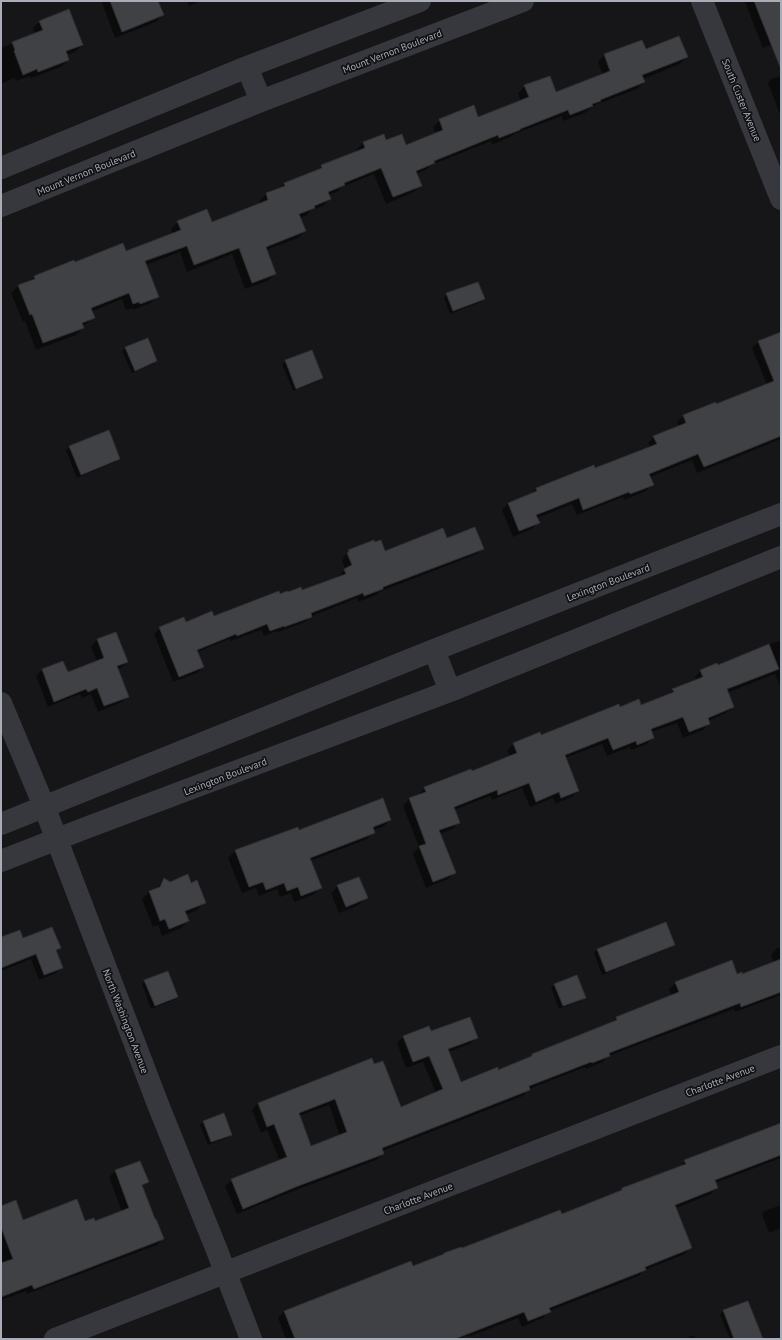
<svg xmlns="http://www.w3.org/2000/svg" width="782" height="1340" font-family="'PT Sans',sans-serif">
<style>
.shadow{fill:#0007;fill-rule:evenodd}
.building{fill:#404145;stroke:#303034;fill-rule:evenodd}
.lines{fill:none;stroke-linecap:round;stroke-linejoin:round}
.minor{stroke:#37383d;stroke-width:22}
.labels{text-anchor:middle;stroke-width:3.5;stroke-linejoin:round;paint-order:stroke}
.street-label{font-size:10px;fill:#a8adb8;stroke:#111113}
</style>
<rect width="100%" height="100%" fill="#161618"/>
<!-- shadow -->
<path class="shadow" d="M 103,1 L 157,1 L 163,15 L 156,22 L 115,38 L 102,3 Z
M 187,1 L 201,1 L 189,6 Z
M 746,1 L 781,1 L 781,40 L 763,48 L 745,2 Z
M 40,21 L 82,45 L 75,52 L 66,55 L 68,60 L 61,67 L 31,78 L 30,76 L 16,81 L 14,78 L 1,84 L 1,48 L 35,35 L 33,28 Z
M 645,50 L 687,57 L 680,64 L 643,79 L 644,82 L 637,89 L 595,105 L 585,113 L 563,121 L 562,116 L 514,134 L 512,136 L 492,145 L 491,141 L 431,165 L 427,169 L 416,174 L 421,185 L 414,192 L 386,204 L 374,174 L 342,187 L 337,192 L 328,195 L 330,199 L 323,206 L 311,210 L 307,215 L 299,218 L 305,231 L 298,238 L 266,250 L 275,274 L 268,281 L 245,289 L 232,254 L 187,272 L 180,252 L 146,265 L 158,296 L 151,303 L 133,310 L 133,308 L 126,310 L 122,299 L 91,312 L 93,318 L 86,324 L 82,326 L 83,328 L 76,335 L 36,350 L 25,321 L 23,322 L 11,293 L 18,286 L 29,282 L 34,277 L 75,263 L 125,252 L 173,234 L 171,229 L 178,222 L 212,223 L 261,204 L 259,201 L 266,194 L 279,189 L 284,184 L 318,170 L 322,166 L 357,152 L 356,150 L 363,143 L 383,135 L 386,142 L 405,146 L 436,134 L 433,127 L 440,120 L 478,118 L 521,101 L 518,93 L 525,86 L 555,93 L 603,75 L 598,62 L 604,55 Z
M 781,76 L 781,117 L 768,83 L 771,79 Z
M 447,294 L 484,299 L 481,302 L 450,314 L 444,298 Z
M 758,342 L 781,343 L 781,439 L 697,473 L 692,460 L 650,477 L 653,484 L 646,491 L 624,500 L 623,497 L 577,515 L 572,504 L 537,518 L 538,523 L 532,529 L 513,537 L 502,510 L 508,504 L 531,494 L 536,489 L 593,466 L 594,470 L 650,448 L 648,443 L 654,437 L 679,427 L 677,422 L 684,416 L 716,406 L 767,385 L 752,348 Z
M 126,348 L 156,361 L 153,364 L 132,373 L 122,351 Z
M 286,361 L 322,378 L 319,381 L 293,391 L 282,364 Z
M 70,447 L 119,459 L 116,462 L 77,478 L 66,450 Z
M 446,539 L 483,548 L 477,554 L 379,592 L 376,595 L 358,602 L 357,598 L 312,616 L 305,622 L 278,632 L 277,631 L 264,636 L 261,630 L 231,641 L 230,639 L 197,652 L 203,667 L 197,673 L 173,682 L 154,634 L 160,628 L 213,617 L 279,595 L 301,591 L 339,577 L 339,576 L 345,569 L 342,560 L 344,558 L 343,557 L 349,551 L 384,552 Z
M 116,633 L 127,662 L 121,668 L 117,669 L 128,696 L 122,702 L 98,712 L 91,694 L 82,698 L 80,694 L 48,707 L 36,676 L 42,670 L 62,662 L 67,674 L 97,662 L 91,646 L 97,640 Z
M 781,640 L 781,688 L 775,674 L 727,693 L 733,707 L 726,713 L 708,721 L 709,724 L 703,730 L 683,738 L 677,723 L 651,732 L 653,737 L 647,744 L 631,750 L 630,747 L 607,756 L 602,744 L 565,758 L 578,791 L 572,797 L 555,804 L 553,798 L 530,807 L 522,788 L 492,800 L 490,796 L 454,810 L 459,822 L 453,829 L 440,834 L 454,873 L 448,879 L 426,888 L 413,854 L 419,847 L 403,806 L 409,799 L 419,795 L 419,794 L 425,788 L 471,773 L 510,757 L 507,750 L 514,744 L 619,708 L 641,706 L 666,696 L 673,690 L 696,681 L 695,677 L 701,670 L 717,666 Z
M 390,820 L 383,827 L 373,830 L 374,832 L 367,839 L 310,861 L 320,888 L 313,895 L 294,902 L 291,893 L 280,897 L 277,889 L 259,896 L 256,888 L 242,893 L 228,858 L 235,851 L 297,828 L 298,831 Z
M 164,880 L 170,883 L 191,884 L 204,903 L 197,910 L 186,915 L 188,921 L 181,928 L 162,936 L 158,925 L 153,927 L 142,899 L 149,892 L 156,889 Z
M 338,886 L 366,898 L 359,905 L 339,913 L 331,893 Z
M 665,923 L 674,945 L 670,948 L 602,975 L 594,953 L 597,950 Z
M 1,938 L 22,939 L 60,948 L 55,952 L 62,968 L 56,973 L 39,980 L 31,959 L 1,971 Z
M 781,947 L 781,995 L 735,1012 L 734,1009 L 608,1056 L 603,1062 L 586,1069 L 585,1067 L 529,1089 L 523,1096 L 382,1151 L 383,1154 L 376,1160 L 291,1192 L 237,1214 L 225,1186 L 232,1180 L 280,1161 L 267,1130 L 261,1133 L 252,1110 L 258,1103 L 371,1059 L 374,1065 L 400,1109 L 436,1093 L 423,1062 L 406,1068 L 397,1043 L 403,1037 L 428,1027 L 430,1032 L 476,1038 L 470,1044 L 448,1052 L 460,1083 L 498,1071 L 528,1059 L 532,1055 L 612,1023 L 616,1018 L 672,996 L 669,989 L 676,983 L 742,976 L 774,963 L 771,955 L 777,948 ZM 329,1105 L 340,1136 L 311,1147 L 299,1116 Z
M 145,981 L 177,996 L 174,1000 L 151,1009 L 142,984 Z
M 555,984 L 584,998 L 581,1001 L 559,1009 L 551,988 Z
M 204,1121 L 231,1135 L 227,1138 L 208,1145 L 200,1125 Z
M 781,1124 L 781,1158 L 715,1183 L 717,1188 L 711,1194 L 676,1208 L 691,1247 L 685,1254 L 645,1270 L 639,1276 L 549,1311 L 543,1318 L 522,1327 L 518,1318 L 470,1336 L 469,1335 L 458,1339 L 286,1339 L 278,1318 L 284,1312 L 410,1262 L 412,1268 L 461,1249 L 561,1215 L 618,1193 L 622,1189 L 679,1168 L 685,1161 Z
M 140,1162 L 147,1182 L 142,1187 L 163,1239 L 157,1245 L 27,1294 L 26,1291 L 1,1300 L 1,1253 L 2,1252 L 1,1249 L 1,1207 L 22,1221 L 95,1223 L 122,1212 L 109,1177 L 115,1171 Z
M 781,1205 L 781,1228 L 769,1233 L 762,1214 L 765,1211 Z
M 747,1302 L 757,1339 L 730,1339 L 720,1315 L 723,1311 Z
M 694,1335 L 696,1339 L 685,1339 Z"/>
<!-- building -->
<path class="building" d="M 110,1 L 158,1 L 164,15 L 122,32 Z
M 754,1 L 781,1 L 781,66 L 780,67 Z
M 69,9 L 83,45 L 66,51 L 69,60 L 38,72 L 37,69 L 23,75 L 14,51 L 15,50 L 12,42 L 43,30 L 39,21 Z
M 679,36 L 688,57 L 642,75 L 645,82 L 600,100 L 601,101 L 592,104 L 593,106 L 570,115 L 568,110 L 520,129 L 520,130 L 499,138 L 498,135 L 434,161 L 435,163 L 416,171 L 422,186 L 393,197 L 381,168 L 344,183 L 345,185 L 328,192 L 331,199 L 314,206 L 315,208 L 299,214 L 306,231 L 266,247 L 276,274 L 252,283 L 239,248 L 194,265 L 187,246 L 145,261 L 159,297 L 140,304 L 139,302 L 133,304 L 129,293 L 91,308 L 95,318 L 82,323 L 84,328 L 43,343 L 32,314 L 30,315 L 18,285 L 35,279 L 34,276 L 74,260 L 75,262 L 123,243 L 126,251 L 181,230 L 177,221 L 207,209 L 212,222 L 268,200 L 266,193 L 285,186 L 284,183 L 322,168 L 321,165 L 365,148 L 363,142 L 384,134 L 386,140 L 402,134 L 406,145 L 443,130 L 439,119 L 474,105 L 478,117 L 529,97 L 524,85 L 550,76 L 556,92 L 610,71 L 604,54 L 642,40 L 646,49 Z
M 478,282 L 485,299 L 453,311 L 446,293 Z
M 781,332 L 781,436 L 704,467 L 698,454 L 649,474 L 654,485 L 630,494 L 629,492 L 583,510 L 579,498 L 536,515 L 540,523 L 519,531 L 508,503 L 537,491 L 536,488 L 594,465 L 595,468 L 657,444 L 653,436 L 686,423 L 683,415 L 716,402 L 716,404 L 774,381 L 758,341 Z
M 148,338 L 157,361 L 135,371 L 125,347 Z
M 312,350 L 323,378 L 296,389 L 285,360 Z
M 109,430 L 120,459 L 81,475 L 69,446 Z
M 475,527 L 484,549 L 383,587 L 383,589 L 364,596 L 363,593 L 311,613 L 312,617 L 284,627 L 284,626 L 270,631 L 267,624 L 237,636 L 236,634 L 197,650 L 204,667 L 179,677 L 159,627 L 184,617 L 186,622 L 212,611 L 214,616 L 279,591 L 280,594 L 287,591 L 288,592 L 301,587 L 302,590 L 346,574 L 344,569 L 352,565 L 347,553 L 349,552 L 348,550 L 374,540 L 375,542 L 381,540 L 385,551 L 443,528 L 447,538 Z
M 116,632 L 128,662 L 117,666 L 129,697 L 104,706 L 97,688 L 88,692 L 86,689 L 54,702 L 42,669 L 63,661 L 68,672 L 104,658 L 97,639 Z
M 769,644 L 779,669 L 727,689 L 734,707 L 708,718 L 710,724 L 689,732 L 683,717 L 651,729 L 654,738 L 637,745 L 636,741 L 613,750 L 608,738 L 565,755 L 579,791 L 561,798 L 559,792 L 536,802 L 529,783 L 498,795 L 497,790 L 454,807 L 460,823 L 439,830 L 456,873 L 433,882 L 419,846 L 426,844 L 409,798 L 426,792 L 424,787 L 471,769 L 472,771 L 517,753 L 513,743 L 540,732 L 541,735 L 619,704 L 620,707 L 639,699 L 641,705 L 674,692 L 672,689 L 703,677 L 700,670 L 717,663 L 718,665 Z
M 383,798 L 391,820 L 373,827 L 375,833 L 310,858 L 322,888 L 301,896 L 298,887 L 287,891 L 284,883 L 266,890 L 263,882 L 249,887 L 235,850 L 298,827 L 299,830 Z
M 188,874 L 191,883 L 197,880 L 206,903 L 185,911 L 189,921 L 169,929 L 165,919 L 160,921 L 149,891 L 160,887 L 164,878 L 170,882 Z
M 359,877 L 368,898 L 346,907 L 337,885 Z
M 666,922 L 675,945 L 606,972 L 597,949 Z
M 52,927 L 61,948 L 56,950 L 63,968 L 44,975 L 36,954 L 1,968 L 1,937 L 20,930 L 23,938 Z
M 781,959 L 781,992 L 741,1007 L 740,1003 L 609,1053 L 610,1056 L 592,1063 L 591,1062 L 529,1086 L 530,1090 L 382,1148 L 384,1154 L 298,1186 L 243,1209 L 231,1179 L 287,1157 L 274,1124 L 267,1127 L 258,1103 L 372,1058 L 374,1064 L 383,1061 L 401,1107 L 443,1089 L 429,1056 L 413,1062 L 403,1036 L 429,1026 L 431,1031 L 470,1017 L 478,1038 L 448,1049 L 461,1082 L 498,1067 L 498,1070 L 532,1056 L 532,1054 L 617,1020 L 616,1017 L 679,992 L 675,982 L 732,960 L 737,974 L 742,972 L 742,974 ZM 335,1099 L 347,1132 L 311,1146 L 299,1113 Z
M 168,971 L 178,997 L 155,1006 L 144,980 Z
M 577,975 L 586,998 L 563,1006 L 554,984 Z
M 224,1113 L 232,1135 L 211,1142 L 203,1121 Z
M 781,1123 L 781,1155 L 715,1180 L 718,1188 L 675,1205 L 692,1248 L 645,1267 L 646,1270 L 549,1308 L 551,1312 L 528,1321 L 524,1312 L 455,1339 L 295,1339 L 284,1311 L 411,1261 L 413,1266 L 444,1254 L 444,1253 L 461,1247 L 462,1248 L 560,1210 L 562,1214 L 622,1190 L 622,1188 L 686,1164 L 684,1160 Z
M 140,1161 L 149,1182 L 142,1185 L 155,1219 L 156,1219 L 164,1239 L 34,1289 L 32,1285 L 1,1297 L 1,1263 L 13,1259 L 1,1227 L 1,1206 L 16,1200 L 23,1220 L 77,1199 L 85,1221 L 94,1218 L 95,1221 L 129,1208 L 115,1170 Z
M 748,1301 L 763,1339 L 734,1339 L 723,1310 Z"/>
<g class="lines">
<!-- minor -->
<path class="minor" d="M 702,1 L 781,199
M 247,67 L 261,101
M 1,168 L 247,67 L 420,1
M 1,206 L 261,101 L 523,1
M 434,650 L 450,691
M 1,703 L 44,806 L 159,1107 L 216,1248 L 251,1339
M 1,824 L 434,650 L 781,514
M 1,861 L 83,829 L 450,691 L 781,557
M 55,1339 L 781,1056"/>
</g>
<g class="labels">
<!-- street labels -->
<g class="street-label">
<text transform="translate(392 51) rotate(-21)" y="4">Mount Vernon Boulevard</text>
<text transform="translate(742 100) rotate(68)" y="4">South Custer Avenue</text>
<text transform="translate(86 172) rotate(-22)" y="4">Mount Vernon Boulevard</text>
<text transform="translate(608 582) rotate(-21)" y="4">Lexington Boulevard</text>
<text transform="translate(225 776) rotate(-21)" y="4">Lexington Boulevard</text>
<text transform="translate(126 1021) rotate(69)" y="4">North Washington Avenue</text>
<text transform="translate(720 1080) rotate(-21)" y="4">Charlotte Avenue</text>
<text transform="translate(418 1198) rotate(-21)" y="4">Charlotte Avenue</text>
</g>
</g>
<!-- border -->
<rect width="782" height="1340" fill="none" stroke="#a8adb8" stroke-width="4"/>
</svg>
